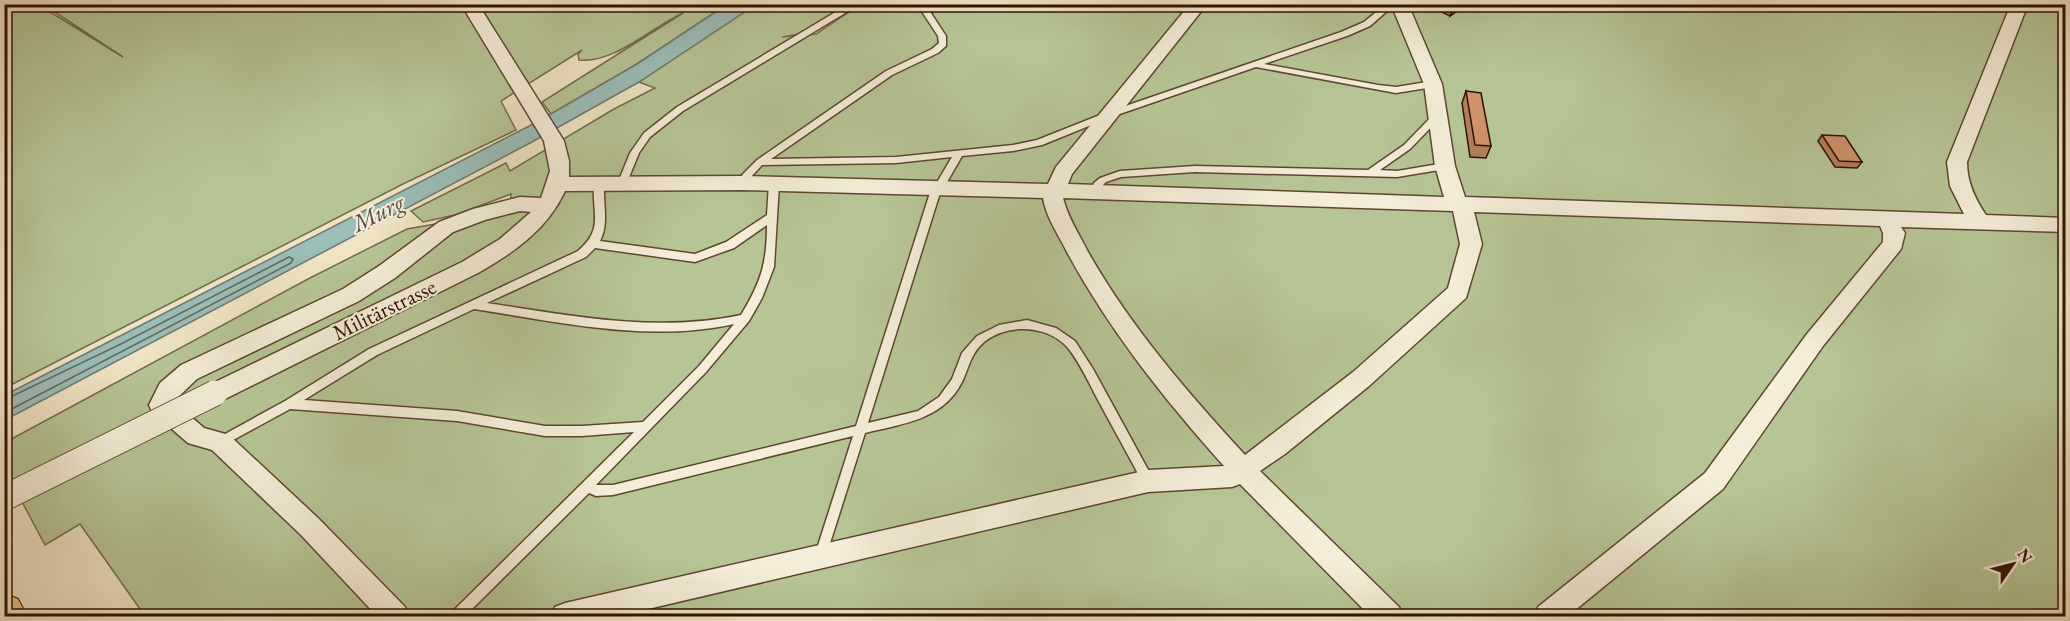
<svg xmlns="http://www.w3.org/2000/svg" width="2070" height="621" font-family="'EB Garamond',serif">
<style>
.green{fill:#b7c596;stroke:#736b4c;stroke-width:1.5}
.water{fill:#9abeb8;stroke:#6f796f;stroke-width:1.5}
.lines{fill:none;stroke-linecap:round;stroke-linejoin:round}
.shore{stroke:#64685d;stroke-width:1.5}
.service-casing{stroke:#5f4633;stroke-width:3}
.minor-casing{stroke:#5f4633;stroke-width:3}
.motorway-casing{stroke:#2f1102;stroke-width:2}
.service{fill:#f5edd9;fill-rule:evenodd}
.minor{fill:#f5edd9;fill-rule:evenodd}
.motorway{fill:#e8c282;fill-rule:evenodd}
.minor-bridge-casing{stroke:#5f4633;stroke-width:27;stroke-linecap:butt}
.minor-bridge{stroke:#f5edd9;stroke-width:25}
.wall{fill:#b27e5c;stroke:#2f1102;stroke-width:1.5}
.shaded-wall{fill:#91664b;stroke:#2f1102;stroke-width:1.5}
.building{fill:#cf926b;stroke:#2f1102;stroke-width:1.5}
.labels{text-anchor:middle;stroke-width:4.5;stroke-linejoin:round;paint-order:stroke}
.street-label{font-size:22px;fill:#2f1102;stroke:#f5edd9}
.water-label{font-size:24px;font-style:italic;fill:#544e42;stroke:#f5edd9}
</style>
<rect width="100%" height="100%" fill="#f0e4c5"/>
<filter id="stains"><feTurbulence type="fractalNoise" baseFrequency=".00333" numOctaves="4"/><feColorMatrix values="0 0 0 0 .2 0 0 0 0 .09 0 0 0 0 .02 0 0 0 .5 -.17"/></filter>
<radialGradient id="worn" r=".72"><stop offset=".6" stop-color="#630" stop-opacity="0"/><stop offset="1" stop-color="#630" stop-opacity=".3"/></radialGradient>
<!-- green -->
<path class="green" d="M 861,4 L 916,5 L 926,17 L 933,13 L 926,4 L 2065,5 L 2065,616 L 145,616 L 80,524 L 45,545 L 5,470 L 4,443 L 308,279 L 407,229 L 510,211 L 511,194 L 455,215 L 423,222 L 411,211 L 506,163 L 510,171 L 614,109 L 655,88 L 639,82 L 755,5 L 847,5 L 800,34 L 782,37 L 816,34 Z
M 5,5 L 39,5 L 123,57 L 44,5 L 726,5 L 637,64 L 551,114 L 542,102 L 683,13 C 652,27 614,64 579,60 L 578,54 L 582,50 L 501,101 L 516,130 L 403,184 L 5,388 Z"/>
<!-- water -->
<path class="water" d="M 726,5 L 755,5 L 639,82 L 530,143 L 5,420 L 5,395 L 537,122 L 637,64 Z"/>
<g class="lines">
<!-- shore -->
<path class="shore" d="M 4,400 L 121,344 L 289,257 L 293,259 L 291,263 L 4,413"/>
<!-- service casing -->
<g class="service-casing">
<path id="service" d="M 849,4 L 860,4 L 683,111 L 650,137 L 639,153 L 625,187 L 619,187 L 617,185 L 630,153 L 644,133 L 677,107 Z
M 917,4 L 925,4 L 946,36 L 946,46 L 938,53 L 892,75 L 771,159 L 896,157 L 1013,145 L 1037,140 L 1105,113 L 1341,32 L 1364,22 L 1386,4 L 1395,4 L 1370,26 L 1347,36 L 1264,64 L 1378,85 L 1396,87 L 1433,81 L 1437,84 L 1433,87 L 1396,93 L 1256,67 L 1111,117 L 1042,145 L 1013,151 L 962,156 L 939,196 L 868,423 L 918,411 L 939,397 L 952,379 L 962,353 L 977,336 L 999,325 L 1027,320 L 1056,328 L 1075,341 L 1093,369 L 1152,477 L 1154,481 L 1152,485 L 1148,486 L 1144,485 C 1129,456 1113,428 1098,400 C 1089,383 1080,363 1068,348 C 1048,325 1008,323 984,342 C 971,353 969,367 962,382 C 943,420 902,424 865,433 L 825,559 L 821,561 L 817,559 L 815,555 L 853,436 L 613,495 L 596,496 L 589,493 L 465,616 L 451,616 L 452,612 L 634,432 L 582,436 L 545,436 L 457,421 L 290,409 L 224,445 L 220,447 L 216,445 L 214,442 L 216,439 L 285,401 L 369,349 L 578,251 C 604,229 592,214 594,185 L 599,182 L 604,185 C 603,204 609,224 600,241 L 695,254 L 726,242 L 767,215 L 769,184 L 774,181 L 779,184 L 774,267 L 762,298 L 749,321 L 706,372 L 596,485 L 613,485 L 856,426 L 929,196 L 952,157 L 896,163 L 762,165 L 750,178 L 746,185 L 740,185 L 738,183 L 743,174 L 757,160 L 886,71 L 932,49 L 939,43 L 938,36 ZM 767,225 C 767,263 761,282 741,315 C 657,333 571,316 487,303 L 586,257 L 595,248 L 695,262 L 734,248 ZM 474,309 C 558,322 649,343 734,324 L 699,366 L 643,422 L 582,426 L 545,426 L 457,411 L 304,400 L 377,355 Z
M 1438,112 L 1441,113 L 1441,117 L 1410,149 L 1380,170 L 1397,171 L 1445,163 L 1448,164 L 1450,166 L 1448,168 L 1445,169 L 1397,177 L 1195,172 L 1121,177 L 1106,182 L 1102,186 L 1099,194 L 1093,194 L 1091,192 L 1094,183 L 1100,178 L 1120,171 L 1195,166 L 1368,170 L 1404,145 L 1435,113 Z"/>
</g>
<!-- minor casing -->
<g class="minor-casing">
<path id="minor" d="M 461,4 L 478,4 L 564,141 L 569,161 L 569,177 L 743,176 L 1048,184 L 1056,167 L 1190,4 L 1207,4 L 1072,174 L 1068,184 L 1444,197 L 1435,166 L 1424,84 L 1391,4 L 1408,4 L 1442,84 L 1455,166 L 1465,197 L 1964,214 L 1950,186 L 1947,162 L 2011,4 L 2028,4 L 1967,162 C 1967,182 1975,199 1986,215 L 2066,218 L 2066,232 L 1901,227 L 1905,233 L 1901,249 L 1823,346 L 1723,489 L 1568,616 L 1534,616 L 1538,607 L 1705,473 L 1807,334 L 1883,242 L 1883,233 L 1880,226 L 1474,212 L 1482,244 L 1466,298 L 1369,386 L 1285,454 L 1260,471 L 1399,607 L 1403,616 L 1370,616 L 1240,484 L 1232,487 L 1148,492 L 618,616 L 551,616 L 555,607 L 565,603 L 1148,470 L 1224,466 C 1165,400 1109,330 1067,252 C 1058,234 1046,217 1043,198 L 743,190 L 565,191 C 547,230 513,253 478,273 L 223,400 L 215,403 L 207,400 L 203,393 L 207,386 L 462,262 L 500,239 L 531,212 L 520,211 L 485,220 L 453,232 L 395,278 L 359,301 L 197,379 L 175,400 L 174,402 L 204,428 L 229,435 L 319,519 L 405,607 L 409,616 L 377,616 L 301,535 L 212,450 L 188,443 L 152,412 L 149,405 L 160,383 L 181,365 L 343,289 L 379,266 L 439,222 L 473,209 L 520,197 L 541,198 L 550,171 L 544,141 ZM 1063,198 L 1453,211 L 1460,244 L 1448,288 L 1353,372 L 1245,455 C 1187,392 1130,326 1088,252 C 1079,234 1068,218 1063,198 Z"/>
</g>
<!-- motorway casing -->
<g class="motorway-casing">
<path id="motorway" d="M 4,593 L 18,599 L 27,616 L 4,616 Z"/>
</g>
<!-- service -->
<use href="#service" class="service"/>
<!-- minor -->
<use href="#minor" class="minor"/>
<!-- motorway -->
<use href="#motorway" class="motorway"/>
<!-- minor-bridge casing -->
<g class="minor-bridge-casing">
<path id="minor-bridge" d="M 4,498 L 215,393"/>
</g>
<!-- minor-bridge -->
<use href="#minor-bridge" class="minor-bridge"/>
</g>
<!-- wall -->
<path class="wall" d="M 1434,4 L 1467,4 L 1450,16 L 1433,8 Z
M 1466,91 L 1491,146 L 1486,158 L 1470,157 L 1462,103 Z
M 1822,135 L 1862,162 L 1857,168 L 1835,167 L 1818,141 Z"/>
<!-- shaded-wall -->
<path class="shaded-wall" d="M 1454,4 L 1467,4 L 1450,16 Z"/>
<!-- building -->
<path class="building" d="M 1466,91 L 1481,93 L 1491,146 L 1475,145 Z
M 1822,135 L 1845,136 L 1862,162 L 1839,161 Z"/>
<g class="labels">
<!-- street labels -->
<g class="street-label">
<text transform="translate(384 309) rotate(-26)" y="8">Militärstrasse</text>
</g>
<!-- water labels -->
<g class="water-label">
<text transform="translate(378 213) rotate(-27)" y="8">Murg</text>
</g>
</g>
<!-- margin -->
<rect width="2070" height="621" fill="none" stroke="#f0e4c5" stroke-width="24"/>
<rect x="6" y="6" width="2058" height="609" fill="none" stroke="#2f1102" stroke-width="3"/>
<rect x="12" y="12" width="2046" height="597" fill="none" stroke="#2f1102" stroke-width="1.5"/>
<!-- north arrow -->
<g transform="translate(2013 564) rotate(55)" stroke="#f5edd9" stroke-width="4.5" paint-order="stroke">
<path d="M0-4.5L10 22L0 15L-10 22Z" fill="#2f1102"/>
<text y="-9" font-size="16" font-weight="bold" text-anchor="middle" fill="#2f1102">N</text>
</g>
<rect width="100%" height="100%" filter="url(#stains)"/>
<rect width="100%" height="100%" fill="url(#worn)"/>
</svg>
